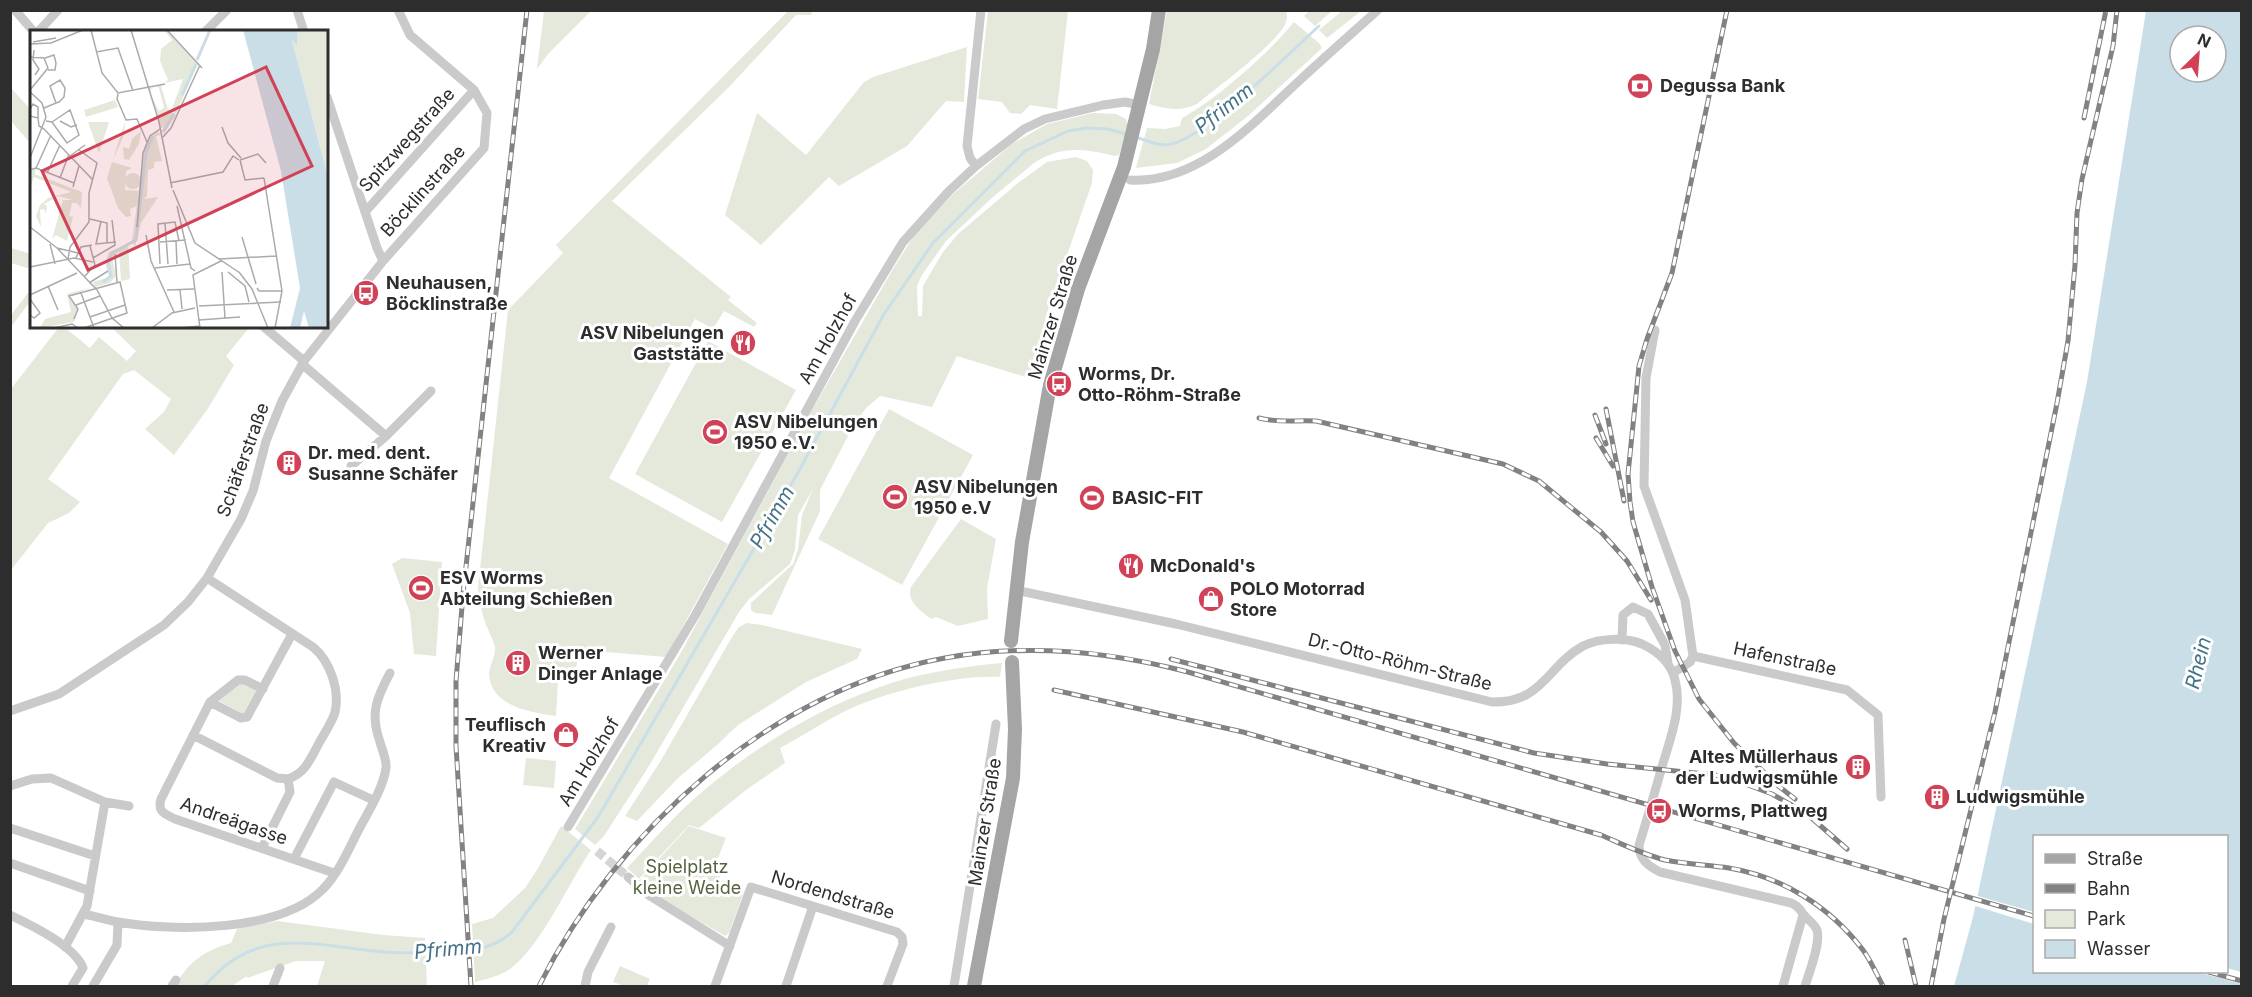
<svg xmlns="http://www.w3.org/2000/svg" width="2252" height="997" font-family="Inter,sans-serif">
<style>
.green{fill:#e4e9dc}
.water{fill:#cadee7;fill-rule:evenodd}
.pier{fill:#fff}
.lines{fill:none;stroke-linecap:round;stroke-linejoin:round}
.stream{stroke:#cadee7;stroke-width:3}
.street-tunnel{stroke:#d5d5d5;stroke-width:9;stroke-dasharray:9 4.5;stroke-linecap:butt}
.street{stroke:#cacaca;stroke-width:9}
.primary{stroke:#a5a5a5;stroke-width:14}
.rail-casing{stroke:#828282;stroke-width:5}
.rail{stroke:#fff;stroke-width:3;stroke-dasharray:9;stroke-linecap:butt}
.labels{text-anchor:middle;stroke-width:6;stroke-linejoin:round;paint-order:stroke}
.poi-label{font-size:18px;font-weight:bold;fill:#2d2d2d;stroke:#fff;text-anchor:start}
.street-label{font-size:18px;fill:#2d2d2d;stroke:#fff}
.park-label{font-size:18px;fill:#536440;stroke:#fff}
.water-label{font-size:20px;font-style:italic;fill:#447286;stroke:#fff}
.inset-river{fill:none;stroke:#cadee7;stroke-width:3}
.inset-road{fill:none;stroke:#ababab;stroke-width:1.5}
.view{fill:#d24257;fill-opacity:0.15;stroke:#d24257;stroke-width:3}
.inset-edge{fill:none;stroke:#2d2d2d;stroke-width:3}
</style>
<rect width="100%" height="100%" fill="#fff"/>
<!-- green -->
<path class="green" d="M 544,11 L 591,11 L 549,53 L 537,69 Z
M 788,11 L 812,11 L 811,15 L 796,15 L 729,87 L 612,201 L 731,297 L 728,300 L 757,323 L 754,327 L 724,311 L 713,329 L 695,319 L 609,478 L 728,544 L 666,657 L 581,650 L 571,683 L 558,681 L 556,716 C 531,712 492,707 489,675 C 489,665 496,657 495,647 C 493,639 489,632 486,625 C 482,613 479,601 478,588 L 508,310 L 563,253 L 556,245 Z
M 988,11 L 1068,11 L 1057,109 L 1030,105 L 1021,114 L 1010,113 L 1002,102 L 978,99 Z
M 1167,11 L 1286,11 C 1288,17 1287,22 1283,28 C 1265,53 1222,83 1197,104 C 1181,112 1166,109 1149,104 Z
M 1309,11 L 1332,11 L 1315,26 L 1304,16 Z
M 1342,11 L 1361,11 L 1327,38 L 1319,30 Z
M 1294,22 L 1319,43 L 1322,48 L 1320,50 L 1248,116 L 1206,149 L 1177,163 L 1136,168 L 1147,128 L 1165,129 L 1180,126 L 1182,118 C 1216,100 1270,52 1294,22 Z
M 967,47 L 964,102 L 946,101 L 907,146 L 839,186 L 829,177 L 761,245 L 725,215 L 757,113 L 806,155 L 864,82 L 873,77 Z
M 11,88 L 31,110 L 31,144 L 11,121 Z
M 1093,113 L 1116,114 L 1126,119 L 1128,125 L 1119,155 L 1115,156 C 1084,149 1063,145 1034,163 L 993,197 L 946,241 L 922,275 L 917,286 L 918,316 L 922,316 L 923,286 L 943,252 L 958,234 L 1018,183 L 1047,162 L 1076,157 L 1087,161 L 1093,170 L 1092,183 L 1046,316 L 1032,379 L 957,356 L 932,407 L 880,396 L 866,408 L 851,430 L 820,490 L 820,511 L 772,615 L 755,613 L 751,610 L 751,603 L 793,564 L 798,549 L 802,515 L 813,489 L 798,515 L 795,550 L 790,564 L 749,599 L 739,612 L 649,766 L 604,836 L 595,845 L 575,829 L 679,656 L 812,410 L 893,269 L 915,234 L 952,195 L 1012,144 L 1047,124 Z
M 11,248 L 31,254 L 31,269 L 11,263 Z
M 31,289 L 31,300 L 11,327 L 11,315 Z
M 59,327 L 64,327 L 90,348 L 99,337 L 127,361 L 136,351 L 111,327 L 249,328 L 226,356 L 234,365 L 207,410 L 174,455 L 145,429 L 164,412 L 171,399 L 134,370 L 123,374 L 48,479 L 80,502 L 69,513 L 48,523 L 11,570 L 11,389 Z
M 708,341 L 796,390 L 722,522 L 635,474 Z
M 889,409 L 973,455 L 902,585 L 818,539 Z
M 961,519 L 996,539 L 987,588 L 988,619 L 958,626 L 936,617 L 931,619 C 921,611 906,602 911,587 Z
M 402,558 L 442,562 L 436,656 L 414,654 L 410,613 L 392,564 Z
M 747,623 L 762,625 L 862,649 L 857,659 L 806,682 L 738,725 L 717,745 L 678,778 L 637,821 L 625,816 L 660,762 L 732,637 L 739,627 Z
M 1002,663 L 1000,677 C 951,675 874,694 832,718 C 814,728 797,739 780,748 L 785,763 L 746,790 L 699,828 L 689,825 L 639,879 L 627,868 C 644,850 660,832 677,815 C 731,762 806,713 877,688 C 917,673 960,667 1002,663 Z
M 241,682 L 256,689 L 256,691 L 243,714 L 219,701 Z
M 526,758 L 556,761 L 554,788 L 523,785 Z
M 561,826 L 591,850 C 568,884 542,945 510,969 C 500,976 486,979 475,982 L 472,924 L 493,918 L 525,888 L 537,870 Z
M 689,826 L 726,838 L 716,863 L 722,871 L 719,879 L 741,888 L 743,894 L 729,933 L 725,936 L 649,892 L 638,882 Z
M 277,921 L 383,935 L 425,938 L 427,986 L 317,986 L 325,961 L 296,961 L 247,978 L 247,976 L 232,986 L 175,986 C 189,961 204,951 231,943 L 237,929 Z
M 620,966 L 650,979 L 647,986 L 624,986 L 613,982 Z"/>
<!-- water -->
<path class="water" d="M 2146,11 L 2241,11 L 2241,986 L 1954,986 L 1973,917 L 2087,382 ZM 2180,36 L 2216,36 L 2216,72 L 2180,72 ZM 2034,836 L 2226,836 L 2226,972 L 2034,972 Z"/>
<!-- pier -->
<path class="pier" d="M 1974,895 L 2034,912 L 2034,924 L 1972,905 Z
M 2227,968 L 2241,972 L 2241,984 L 2198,972 L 2226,972 Z"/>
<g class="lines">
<!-- stream -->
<path class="stream" d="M 1136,137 C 1145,140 1158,146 1167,145 C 1202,142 1290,52 1319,26
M 205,986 C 256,923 315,946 384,952 C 405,954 427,952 448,951 C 473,950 492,950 512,932 L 598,817 L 795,478 L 884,314 L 933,243 L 1025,151 L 1068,131 L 1087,128 L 1108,129 L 1126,134"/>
<!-- street-tunnel -->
<path class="street-tunnel" d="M 597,851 L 628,877"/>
<!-- street -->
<path class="street" d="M 15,10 L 34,32
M 297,10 L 304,32
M 38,32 L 58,10
M 205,32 L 227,10
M 327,97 L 377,248 L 383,261
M 976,166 L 970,158 L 967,146 L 981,10
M 1130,180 C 1199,184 1252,124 1299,81 C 1325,57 1351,34 1378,10
M 365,212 L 474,90
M 264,327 L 304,361
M 1655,330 L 1646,378 L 1644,486 L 1685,600 L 1693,656
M 302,364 L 386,436
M 351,466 L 386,436 L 431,391
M 207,578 L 313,647 C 330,661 340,690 335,712 C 332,723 323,735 318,745 C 310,760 305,773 288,779 L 290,792 L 262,848
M 1015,590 L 1176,624 L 1492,702 C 1543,703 1547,666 1583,646 C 1599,638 1625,637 1642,644 C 1657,651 1671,663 1675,680 C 1683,709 1669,742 1661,770 C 1654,795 1647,820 1639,845 C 1639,859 1648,866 1660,872 L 1791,903 C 1799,906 1800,910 1804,915 C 1809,921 1814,923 1817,930 C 1821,943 1809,973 1805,986
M 292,634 L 247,717 L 241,718 L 210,702 L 161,799 C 157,812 165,814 175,819 L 334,873
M 1622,640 L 1623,615 L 1633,607 L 1648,614 L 1665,645 L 1668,663
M 1673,673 L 1690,662 L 1693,656 L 1847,690 L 1878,715 L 1881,797
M 210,702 L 238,680 L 245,680 L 263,689
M 10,711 L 59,694 L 164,625 L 188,602 L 207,578 L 241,519 L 253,491 L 266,441 L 282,401 L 304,361 L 383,261 L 484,148 L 487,113 L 474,90 L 410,35 L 398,10
M 193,735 L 277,778 L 288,779
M 10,786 L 32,779 L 51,778 L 105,802 L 129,806
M 568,827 L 696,614 L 855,321 L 903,242 L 949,191 L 976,166 L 1024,129 L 1045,119 L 1103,105 L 1125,102 L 1140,105
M 10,828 L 95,856
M 294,859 L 334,782 L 373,800
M 10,863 L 90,891
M 628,877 L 650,896 L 730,946
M 83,914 C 95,916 107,920 118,922 C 174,932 282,932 323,889 C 338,874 349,849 358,831 C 368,812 383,789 386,768 C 387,760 382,750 380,742 C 370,714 376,699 390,673
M 10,915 C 31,925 75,946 83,968 L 72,986
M 65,947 L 87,906 L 105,802
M 93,986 L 117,945 L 118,922
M 172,986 L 176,980
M 273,986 L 280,968
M 585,986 L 588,972 L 611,927
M 715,986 L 751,887 L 897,932 L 902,937 L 903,944 L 887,986
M 786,986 L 813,906
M 954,986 L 996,724
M 1783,986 L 1803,915"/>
<!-- primary -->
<path class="primary" d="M 1011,641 L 1022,542 L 1050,385 L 1078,289 L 1124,167 L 1153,49 L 1159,10
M 974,986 L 1013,778 L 1015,729 L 1012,662"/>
<!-- rail casing -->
<g class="rail-casing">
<path id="rail" d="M 1727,10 L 1672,273 L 1647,339 L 1639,366 L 1628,474 L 1630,502 L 1633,522 L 1652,587 L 1675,651 L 1699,699 L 1734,743 L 1776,784 L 1795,799
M 2084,118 L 2106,10
M 1606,409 L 1624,501
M 1595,415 L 1606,444
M 1259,418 C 1278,423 1296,420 1316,421 L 1503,464 L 1539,481 L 1601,532 L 1627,561 L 1651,600
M 1596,438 L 1613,466
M 1171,659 L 1534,753 L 1607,764 L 1715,775 L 1740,782 L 1772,794 L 1807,814 L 1847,849
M 1054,690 L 1243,732 L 1601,835 C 1622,844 1642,854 1665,860 C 1686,864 1708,865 1729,868 C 1783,877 1830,907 1863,950 C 1871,961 1877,975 1883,986
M 1905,940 L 1916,986
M 2209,972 L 2242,981
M 471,986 L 456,746 L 456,681 L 463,594 L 527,10
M 539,986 C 616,832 771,689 945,658 C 1028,643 1108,651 1188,672 L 2034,916
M 1931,986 L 1944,919 L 1995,712 L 2057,403 L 2068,341 L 2075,265 L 2077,213 L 2082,179 L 2113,46 L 2117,10"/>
</g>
<!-- rail -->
<use href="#rail" class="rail"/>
</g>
<!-- icons -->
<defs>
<g id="bank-disc" transform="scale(1.35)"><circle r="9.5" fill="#d24257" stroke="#fff"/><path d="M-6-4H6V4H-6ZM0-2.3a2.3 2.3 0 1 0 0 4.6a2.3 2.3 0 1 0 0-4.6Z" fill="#fff"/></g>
<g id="bus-disc" transform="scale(1.35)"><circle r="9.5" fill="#d24257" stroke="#fff"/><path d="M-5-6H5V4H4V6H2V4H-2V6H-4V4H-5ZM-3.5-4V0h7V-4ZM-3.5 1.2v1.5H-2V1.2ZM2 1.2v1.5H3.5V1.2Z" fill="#fff"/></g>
<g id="restaurant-disc" transform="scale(1.35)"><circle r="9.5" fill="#d24257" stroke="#fff"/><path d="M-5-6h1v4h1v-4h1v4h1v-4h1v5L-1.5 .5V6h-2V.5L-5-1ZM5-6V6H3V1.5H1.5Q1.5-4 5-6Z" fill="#fff"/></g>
<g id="stadium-disc" transform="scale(1.35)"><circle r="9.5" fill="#d24257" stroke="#fff"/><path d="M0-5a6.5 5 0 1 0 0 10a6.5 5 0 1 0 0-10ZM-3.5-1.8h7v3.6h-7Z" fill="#fff"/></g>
<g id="building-disc" transform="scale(1.35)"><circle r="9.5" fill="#d24257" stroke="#fff"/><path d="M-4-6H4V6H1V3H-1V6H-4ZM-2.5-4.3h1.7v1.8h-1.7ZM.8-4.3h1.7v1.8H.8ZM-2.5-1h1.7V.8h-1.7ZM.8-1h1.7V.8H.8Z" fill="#fff"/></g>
<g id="shop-disc" transform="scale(1.35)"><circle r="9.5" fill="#d24257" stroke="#fff"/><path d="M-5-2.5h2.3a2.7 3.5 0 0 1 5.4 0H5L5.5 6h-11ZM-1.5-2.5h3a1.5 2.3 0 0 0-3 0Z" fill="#fff"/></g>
</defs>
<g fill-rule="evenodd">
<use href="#bank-disc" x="1640" y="86"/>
<use href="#bus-disc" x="366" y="293"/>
<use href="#restaurant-disc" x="743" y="343"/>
<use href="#bus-disc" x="1059" y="384"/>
<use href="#stadium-disc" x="715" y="432"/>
<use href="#building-disc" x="289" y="463"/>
<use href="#stadium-disc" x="895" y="497"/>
<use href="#stadium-disc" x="1092" y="498"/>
<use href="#restaurant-disc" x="1131" y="566"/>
<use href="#stadium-disc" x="421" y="588"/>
<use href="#shop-disc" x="1211" y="599"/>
<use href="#building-disc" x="518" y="663"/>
<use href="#shop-disc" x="566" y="735"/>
<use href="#building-disc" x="1858" y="767"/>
<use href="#building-disc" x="1937" y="797"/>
<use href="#bus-disc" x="1659" y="811"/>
</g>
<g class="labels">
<!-- poi labels -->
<g class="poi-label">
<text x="1660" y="92">Degussa Bank</text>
<text x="386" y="289">Neuhausen,<tspan x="386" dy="21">Böcklinstraße</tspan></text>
<text x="724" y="339" text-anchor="end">ASV Nibelungen<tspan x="724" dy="21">Gaststätte</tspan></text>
<text x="1078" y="380">Worms, Dr.<tspan x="1078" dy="21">Otto-Röhm-Straße</tspan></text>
<text x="734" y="428">ASV Nibelungen<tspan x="734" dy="21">1950 e.V.</tspan></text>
<text x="308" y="459">Dr. med. dent.<tspan x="308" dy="21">Susanne Schäfer</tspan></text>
<text x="914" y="493">ASV Nibelungen<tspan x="914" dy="21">1950 e.V</tspan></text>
<text x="1112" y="504">BASIC-FIT</text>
<text x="1150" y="572">McDonald's</text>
<text x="440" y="584">ESV Worms<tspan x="440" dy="21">Abteilung Schießen</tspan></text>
<text x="1230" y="595">POLO Motorrad<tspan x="1230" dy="21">Store</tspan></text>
<text x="538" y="659">Werner<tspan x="538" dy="21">Dinger Anlage</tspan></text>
<text x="546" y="731" text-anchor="end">Teuflisch<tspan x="546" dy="21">Kreativ</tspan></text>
<text x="1838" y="763" text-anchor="end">Altes Müllerhaus<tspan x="1838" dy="21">der Ludwigsmühle</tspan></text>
<text x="1956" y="803">Ludwigsmühle</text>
<text x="1678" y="817">Worms, Plattweg</text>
</g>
<!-- street labels -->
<g class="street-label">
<text transform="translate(407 140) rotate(-48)" y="6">Spitzwegstraße</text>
<text transform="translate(423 191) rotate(-48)" y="6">Böcklinstraße</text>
<text transform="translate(1053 317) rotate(-73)" y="6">Mainzer Straße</text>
<text transform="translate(828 339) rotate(-61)" y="6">Am Holzhof</text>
<text transform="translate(243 460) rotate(-70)" y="6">Schäferstraße</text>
<text transform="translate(1785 659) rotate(12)" y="6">Hafenstraße</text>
<text transform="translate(1400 662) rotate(14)" y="6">Dr.-Otto-Röhm-Straße</text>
<text transform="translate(589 762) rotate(-59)" y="6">Am Holzhof</text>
<text transform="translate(234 821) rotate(19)" y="6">Andreägasse</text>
<text transform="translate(985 822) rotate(-81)" y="6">Mainzer Straße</text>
<text transform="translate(833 895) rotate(17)" y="6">Nordendstraße</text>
</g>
<!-- park labels -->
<g class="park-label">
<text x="687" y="873">Spielplatz<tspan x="687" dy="21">kleine Weide</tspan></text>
</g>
<!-- water labels -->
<g class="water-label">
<text transform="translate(1224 108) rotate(-38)" y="7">Pfrimm</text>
<text transform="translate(772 517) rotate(-60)" y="7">Pfrimm</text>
<text transform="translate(2198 663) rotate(-76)" y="7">Rhein</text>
<text transform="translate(448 949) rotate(-5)" y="7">Pfrimm</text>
</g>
</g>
<!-- overview -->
<g transform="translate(30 30)">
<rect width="298" height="298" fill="#fff"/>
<path d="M 134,0 L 136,0 L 168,34 L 146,83 L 141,81 L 153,49 L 134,53 L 138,50 L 130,31 L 131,19 L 142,10 ZM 267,0 L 298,0 L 298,147 L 262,10 L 267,15 ZM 134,54 L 131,56 L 138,79 L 146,85 L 133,105 L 135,97 L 131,98 L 118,59 L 124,57 L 119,61 L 129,81 L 134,78 L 129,58 L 125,56 ZM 85,70 L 88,77 L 56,87 L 54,80 ZM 58,92 L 79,92 L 69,123 ZM 95,92 L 94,105 L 82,132 L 102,138 L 96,141 L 95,160 L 110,161 L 109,175 L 100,179 L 101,186 L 96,187 L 88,178 L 77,148 ZM 111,101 L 109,114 L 99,130 L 94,129 L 93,117 L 99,119 L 102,109 ZM 128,101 L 131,105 L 126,106 L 132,131 L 124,132 L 124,138 L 118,140 L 117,166 L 114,169 L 128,167 L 111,193 L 105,217 L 102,211 L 114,122 L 120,107 ZM 6,139 L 5,144 L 52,162 L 51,178 L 47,173 L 42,173 L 39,186 L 43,187 L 37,211 L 26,205 L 22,209 L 33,170 L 42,170 L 29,166 L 22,201 L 29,166 L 14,174 L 17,176 L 16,184 L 14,179 L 10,180 L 11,197 L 6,186 L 10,175 L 18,168 L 41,162 L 4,147 L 0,158 L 0,141 ZM95 151a8 8 0 1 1 16 0a8 8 0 1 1-16 0ZM 98,214 L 100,249 L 91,251 L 89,222 L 82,227 L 86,246 L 80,253 L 65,257 L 63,252 L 79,247 L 75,233 L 79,222 ZM 62,257 L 39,266 L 48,279 L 44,292 L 10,298 L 15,289 L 41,282 L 37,264 Z" fill="#e4e9dc"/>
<path d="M 213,0 L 267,0 L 267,16 L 262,10 L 298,147 L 298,298 L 279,298 L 274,281 L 270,298 L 260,298 L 270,258 L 251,141 Z" fill="#cadee7"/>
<path class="inset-river" d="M 167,30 L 180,0M 152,65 L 166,34M 133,102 L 144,84M 73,252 L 81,246 L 78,231 L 82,223 L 106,210 L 116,122 L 123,106"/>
<path class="inset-road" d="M 61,0 L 72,43 L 88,63 L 135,54M 101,0 L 129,92 L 142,158M 137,0 L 172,38M 3,12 L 26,8M 0,14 L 21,13 L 53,0M 4,20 L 3,30 L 9,39 L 5,45M 66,22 L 88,18 L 103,61M 0,27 L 14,28 L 18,38 L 0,60M 15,28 L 24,25 L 26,33 L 25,40 L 18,40M 0,62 L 12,73 L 16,87 L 0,128M 88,64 L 87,69 L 96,90 L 107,89 L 117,112M 14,78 L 26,73 L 29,72 L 34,67 L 35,58 L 30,50 L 20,56 L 26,73M 0,79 L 3,74 L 8,77 L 8,88M 0,86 L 8,88 L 9,96 L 14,99M 16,91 L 22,92 L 37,113 L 49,105 L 40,80 L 22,92M 30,91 L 41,97 L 47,95M 192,97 L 198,113 L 211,128M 14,99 L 62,149M 133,107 L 141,98 L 170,35M 40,126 L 55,115M 210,130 L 215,150 L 234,148M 210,130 L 228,124 L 236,133M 6,138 L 44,153M 0,140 L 6,138 L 21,105M 17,143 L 30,115M 30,148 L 39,124M 234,148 L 252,261 L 245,298M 140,153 L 193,142 L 203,126 L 209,130M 43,157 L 49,136M 143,160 L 165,213 L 210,243M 147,176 L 161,238 L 165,241M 60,189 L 77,193 L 77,213M 71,191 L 66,214 L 86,212M 135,193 L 138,234M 0,197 L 27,218 L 67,260 L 82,288 L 94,298M 107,197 L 113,123 L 120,106 L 130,99M 116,205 L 121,231 L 144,282M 212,207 L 226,254M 146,211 L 147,234M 130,212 L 156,210M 20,214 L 25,234M 27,218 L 48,223M 85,224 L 87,252M 46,228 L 51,217 L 62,215M 63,228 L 85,215 L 82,190M 38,229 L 40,217 L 59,192 L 59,163 L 67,133 L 49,120M 189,229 L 246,226M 130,234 L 128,194 L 145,192 L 149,211M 0,237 L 44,228 L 63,232M 125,238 L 160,234M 192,242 L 195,288M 198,242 L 215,256 L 219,272M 209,242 L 222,259 L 238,298M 54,247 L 65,235 L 60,216M 59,253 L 78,241M 18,256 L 28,280M 227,258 L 229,261 L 252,261M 137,260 L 164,259M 150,260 L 152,279M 51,263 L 64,298M 0,265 L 47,243M 0,269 L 10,283 L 4,288 L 0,285M 46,275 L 70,266M 169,276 L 251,272M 60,287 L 95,275M 44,289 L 48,279 L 39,266 L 90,252 L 97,283 L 54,298M 169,290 L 210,287M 24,298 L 42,294 L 48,298M 122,298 L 142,283 L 165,278M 150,298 L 170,296M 170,298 L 163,245 L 191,231"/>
<path class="view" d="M 236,37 L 282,136 L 58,240 L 12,141 Z"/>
<rect width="298" height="298" class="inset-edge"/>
</g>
<!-- border -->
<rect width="2252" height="997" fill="none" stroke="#2d2d2d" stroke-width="24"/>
<!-- legend -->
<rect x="2033" y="835" width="195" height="138" fill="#ffffff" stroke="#ababab" stroke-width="1.5"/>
<rect x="2045" y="854" width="30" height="9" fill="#a5a5a5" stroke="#ababab" stroke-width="1.5"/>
<text x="2087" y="865" font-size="18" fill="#2d2d2d">Straße</text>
<rect x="2045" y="884" width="30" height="9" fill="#828282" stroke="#ababab" stroke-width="1.5"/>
<text x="2087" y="895" font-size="18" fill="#2d2d2d">Bahn</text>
<rect x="2045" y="910" width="30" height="18" fill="#e4e9dc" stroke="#ababab" stroke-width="1.5"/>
<text x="2087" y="925" font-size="18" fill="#2d2d2d">Park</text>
<rect x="2045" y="940" width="30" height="18" fill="#cadee7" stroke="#ababab" stroke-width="1.5"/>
<text x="2087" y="955" font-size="18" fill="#2d2d2d">Wasser</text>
<!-- north arrow -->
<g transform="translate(2198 54) rotate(25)"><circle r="28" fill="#ffffff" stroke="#ababab" stroke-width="1.5"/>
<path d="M0-4.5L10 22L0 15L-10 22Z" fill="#d24257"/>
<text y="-9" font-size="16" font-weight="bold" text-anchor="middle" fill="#2d2d2d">N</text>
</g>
</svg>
